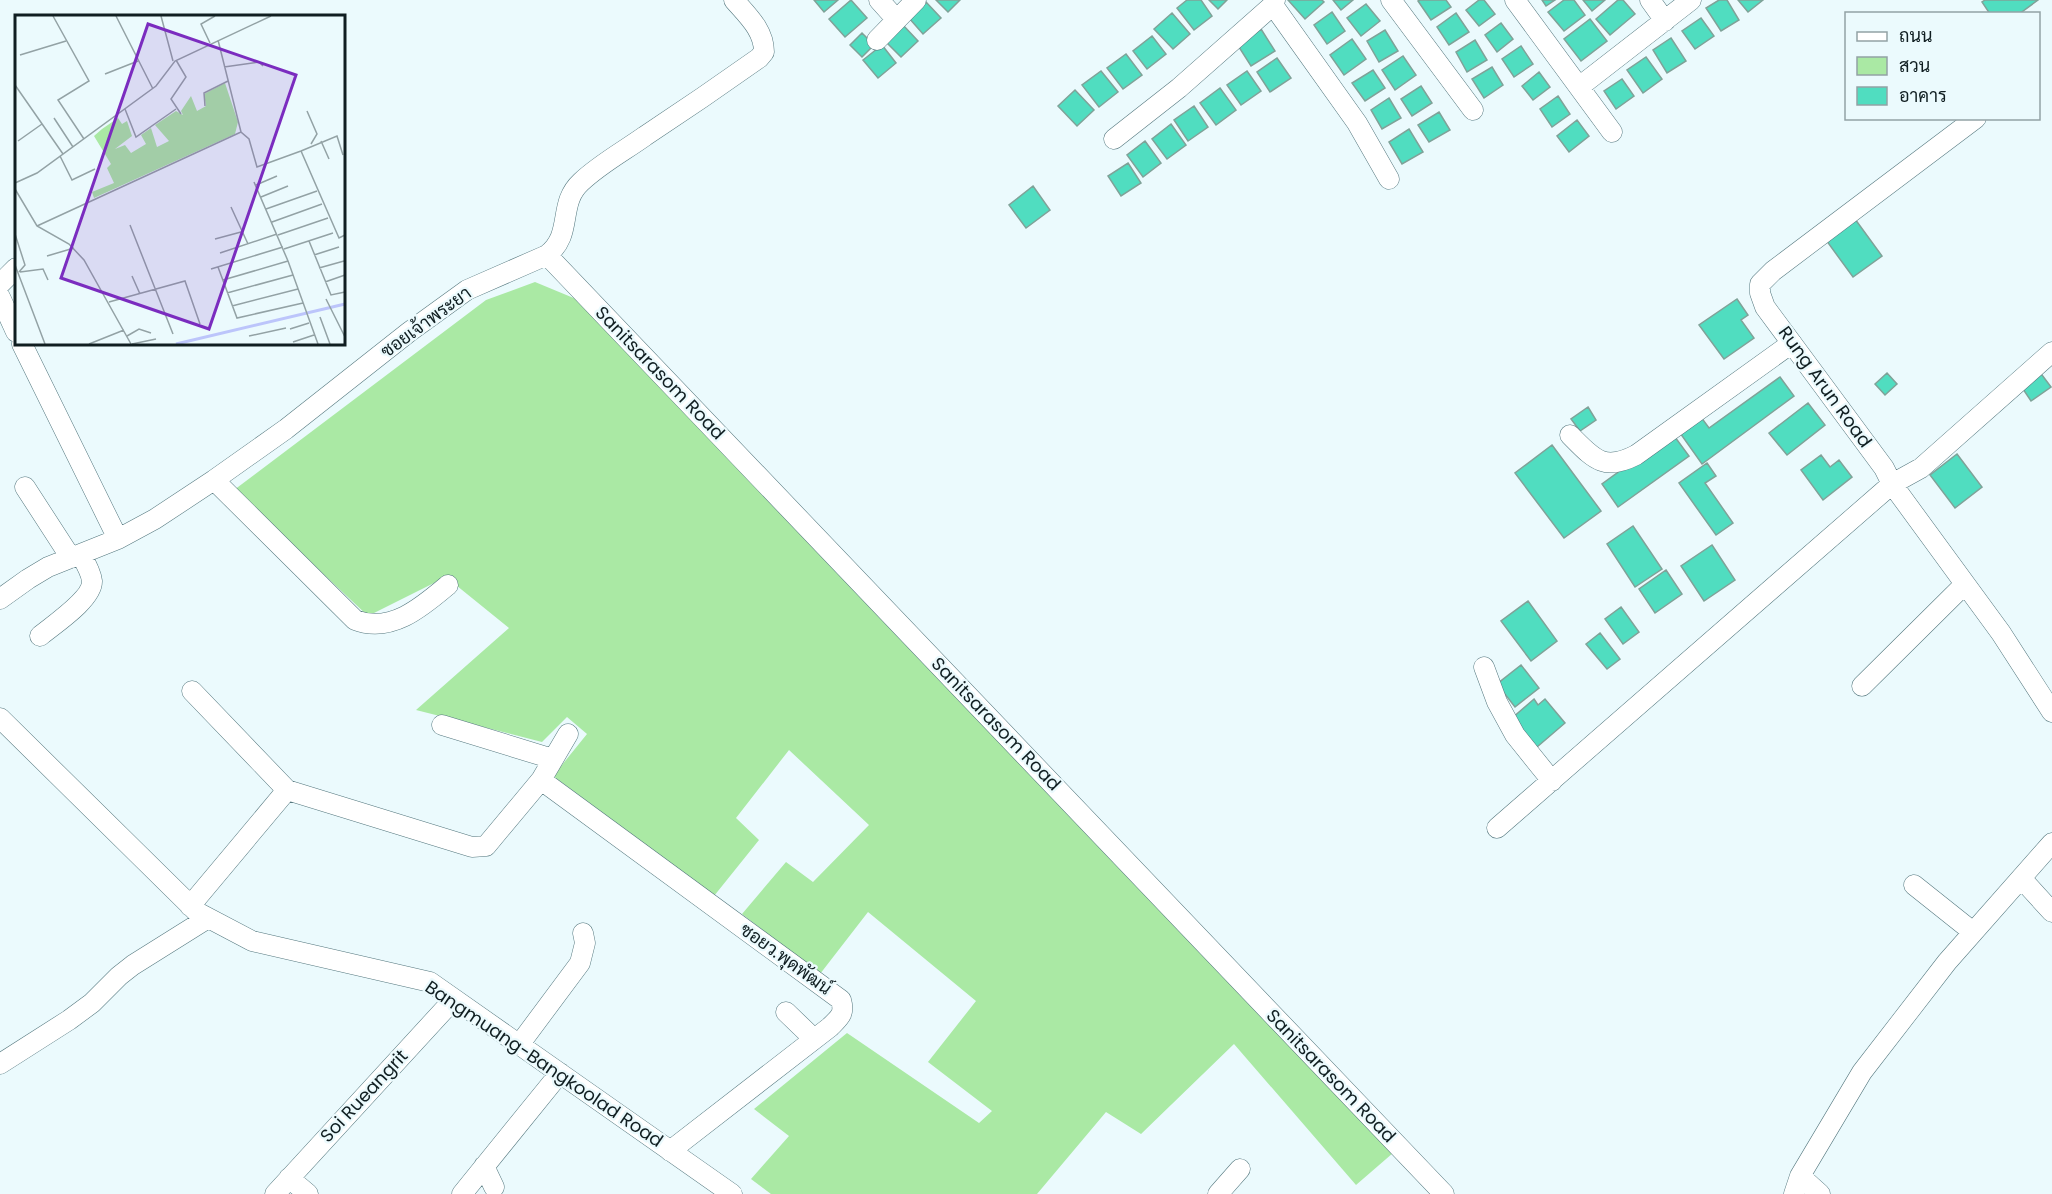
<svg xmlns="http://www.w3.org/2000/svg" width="2052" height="1194" font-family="Poppins,Sarabun,sans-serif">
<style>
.green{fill:#aae9a4}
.building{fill:#50ddc0;stroke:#7fa298;stroke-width:1.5}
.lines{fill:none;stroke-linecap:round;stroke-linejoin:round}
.minor-casing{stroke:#54777e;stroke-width:21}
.minor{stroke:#fff;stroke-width:20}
.labels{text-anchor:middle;stroke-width:4.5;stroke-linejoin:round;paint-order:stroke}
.street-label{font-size:18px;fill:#101e21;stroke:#ebfafd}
.inset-river{fill:none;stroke:#bcc5fb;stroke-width:3}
.inset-road{fill:none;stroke:#93a2a5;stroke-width:1.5}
.view{fill:#7b2cbf;fill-opacity:0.15;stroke:#7b2cbf;stroke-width:3}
.inset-edge{fill:none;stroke:#101e21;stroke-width:3}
</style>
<rect width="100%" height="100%" fill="#ebfafd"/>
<!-- green -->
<path class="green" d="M 535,282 L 576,299 L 986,726 L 1393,1153 L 1356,1185 L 1234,1044 L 1141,1134 L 1106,1112 L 1037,1194 L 771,1194 L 751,1179 L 789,1136 L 754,1109 L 847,1033 L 979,1123 L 992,1111 L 928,1062 L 976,1001 L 868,912 L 820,974 L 742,914 L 786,862 L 813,882 L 869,825 L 789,750 L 736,818 L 759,840 L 714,896 L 553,776 L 587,734 L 567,717 L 542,742 L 416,710 L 509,628 L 446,577 L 368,616 L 234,490 L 486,300 Z"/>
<!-- building -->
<path class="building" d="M 814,0 L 838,0 L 824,12 Z
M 851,0 L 867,18 L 845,37 L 829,19 Z
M 936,0 L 960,0 L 948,12 Z
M 1187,0 L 1201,0 L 1212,16 L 1194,30 L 1177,8 Z
M 1209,0 L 1227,0 L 1218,9 Z
M 1288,0 L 1322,0 L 1324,2 L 1305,19 Z
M 1333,0 L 1353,0 L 1341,10 Z
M 1420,0 L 1446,0 L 1451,7 L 1431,20 L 1418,1 Z
M 1479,0 L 1484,0 L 1495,14 L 1479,26 L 1466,10 Z
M 1542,0 L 1555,0 L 1546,6 Z
M 1564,0 L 1574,0 L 1585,15 L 1564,31 L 1548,12 Z
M 1583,0 L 1605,0 L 1592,11 Z
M 1618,0 L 1623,0 L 1635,14 L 1610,35 L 1596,19 Z
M 1719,0 L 1727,0 L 1739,20 L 1721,31 L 1706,8 Z
M 1738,0 L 1763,0 L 1748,12 Z
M 1985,0 L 2038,0 L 2019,14 L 1990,14 L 1982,2 Z
M 926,2 L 941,18 L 923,34 L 909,18 Z
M 1366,4 L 1380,21 L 1361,36 L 1347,18 Z
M 1332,12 L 1345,31 L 1327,44 L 1314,25 Z
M 1172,13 L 1190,34 L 1173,49 L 1154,29 Z
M 1456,13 L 1469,32 L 1449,45 L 1437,27 Z
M 1701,18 L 1714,36 L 1695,49 L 1682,31 Z
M 1590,19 L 1607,41 L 1581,61 L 1564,39 Z
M 1501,23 L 1513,39 L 1497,52 L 1485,35 Z
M 903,25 L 918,41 L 901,57 L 886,42 Z
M 1261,29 L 1275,51 L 1251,66 L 1237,44 Z
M 1385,30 L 1398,51 L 1379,62 L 1367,41 Z
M 862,33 L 874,45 L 862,57 L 850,45 Z
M 1152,36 L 1166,54 L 1147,69 L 1133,51 Z
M 1671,38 L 1686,61 L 1667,73 L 1653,50 Z
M 1352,39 L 1366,59 L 1344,75 L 1330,55 Z
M 1475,40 L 1487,60 L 1467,72 L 1456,52 Z
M 882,45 L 896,63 L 878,78 L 863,60 Z
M 1521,46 L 1533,64 L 1514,77 L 1502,59 Z
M 1126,54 L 1142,75 L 1123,89 L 1107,68 Z
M 1403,56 L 1416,75 L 1395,90 L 1382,70 Z
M 1646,57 L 1662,79 L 1643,93 L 1627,70 Z
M 1277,58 L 1291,78 L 1270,92 L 1257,72 Z
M 1492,67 L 1503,85 L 1484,98 L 1472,79 Z
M 1373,70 L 1385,88 L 1365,101 L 1352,83 Z
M 1101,71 L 1118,92 L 1099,107 L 1082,85 Z
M 1247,71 L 1261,91 L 1241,105 L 1227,85 Z
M 1539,72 L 1550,87 L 1533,100 L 1522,86 Z
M 1622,79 L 1634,96 L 1616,109 L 1604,91 Z
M 1421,86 L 1432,103 L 1412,116 L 1401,99 Z
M 1220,88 L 1236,110 L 1216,125 L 1200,103 Z
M 1075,90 L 1094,110 L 1077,126 L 1058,106 Z
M 1558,96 L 1570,114 L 1552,127 L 1540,109 Z
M 1389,98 L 1401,118 L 1382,129 L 1371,110 Z
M 1194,106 L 1208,127 L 1188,141 L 1174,120 Z
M 1439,112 L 1450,130 L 1429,142 L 1418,125 Z
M 1577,120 L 1589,136 L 1569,152 L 1557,136 Z
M 1171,124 L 1186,145 L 1167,159 L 1152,139 Z
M 1409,129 L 1423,152 L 1402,164 L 1389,142 Z
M 1145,141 L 1161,163 L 1143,177 L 1127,155 Z
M 1128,163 L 1141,183 L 1121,196 L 1108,176 Z
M 1033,186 L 1050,210 L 1026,228 L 1009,205 Z
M 1855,219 L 1882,256 L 1853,277 L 1826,240 Z
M 1737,299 L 1748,315 L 1741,320 L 1754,338 L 1724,359 L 1699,325 Z
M 2039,371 L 2051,387 L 2031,401 L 2023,389 Z
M 1887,373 L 1897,384 L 1885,395 L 1875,384 Z
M 1780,377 L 1794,396 L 1702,464 L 1680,433 L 1701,417 L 1709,428 Z
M 1808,403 L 1825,425 L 1787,455 L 1769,433 Z
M 1588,407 L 1596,420 L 1580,431 L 1571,419 Z
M 1672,433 L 1689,456 L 1618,507 L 1602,484 Z
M 1552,445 L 1601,511 L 1564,538 L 1515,473 Z
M 1957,454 L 1982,487 L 1955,508 L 1930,475 Z
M 1821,455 L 1830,467 L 1839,460 L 1852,477 L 1823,500 L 1801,470 Z
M 1707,463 L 1716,476 L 1705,483 L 1733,523 L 1716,535 L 1679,483 Z
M 1633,526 L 1662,569 L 1635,587 L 1607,544 Z
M 1712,545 L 1735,580 L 1704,601 L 1681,566 Z
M 1666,570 L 1682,594 L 1655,613 L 1639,589 Z
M 1528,601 L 1557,641 L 1531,661 L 1501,621 Z
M 1621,607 L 1639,632 L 1623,644 L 1605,619 Z
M 1600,633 L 1620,659 L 1607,669 L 1586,644 Z
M 1521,665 L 1539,688 L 1515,707 L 1497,684 Z
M 1534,699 L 1538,705 L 1545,699 L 1565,723 L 1537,747 L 1512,718 Z"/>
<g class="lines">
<!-- minor casing -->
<g class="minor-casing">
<path id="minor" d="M 879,0 L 896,19
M 1391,0 L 1473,110
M 1515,0 L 1612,132
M 1650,0 L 1665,21
M 1273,5 L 1357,123 L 1389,179
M 877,40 L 916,0
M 1579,87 L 1691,0
M 1976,118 L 1773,271 L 1760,284 L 1760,293 L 1765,307 L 1884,468 L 1892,484 L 2001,633 L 2052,712
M 1114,139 L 1179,88 L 1273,5 L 1275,0
M 547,255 L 1444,1194
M 0,284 L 16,268
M 0,297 L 16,332
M 22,344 L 118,539
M 1570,435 C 1593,458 1603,472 1636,455 L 1792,343
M 214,480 L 355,620 C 391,634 422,607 448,585
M 25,487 L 71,558
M 0,599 L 28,579 L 48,567 L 118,539 L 155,519 L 214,480 L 286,429 L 409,332 L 467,290 L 547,255 C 574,234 557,204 581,182 C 600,164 624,151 645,136 C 683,111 721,85 759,58 L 764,52 C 764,30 747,15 734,0
M 40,636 C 53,625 93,599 92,581 C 91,572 85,562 81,555
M 1484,667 L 1497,702 L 1515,735 L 1552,781
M 1862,686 L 1965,584
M 192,691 L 287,790
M 0,718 L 197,912 L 252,941 L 430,982 L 732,1194
M 442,725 L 553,759
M 541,780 L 841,1000 C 845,1014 840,1017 830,1027 L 670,1151
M 1497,828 L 1892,484 L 1921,468 L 2052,352
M 2021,878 L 2052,912
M 1914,885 L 1973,932
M 190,906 L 287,790 L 472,847 L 486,846 L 541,780 L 568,734
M 786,1012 L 814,1039
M 519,1045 L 580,963 L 585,943 L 583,933
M 0,1064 L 69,1020 L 92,1003 L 119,976 L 133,965 L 208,918
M 484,1166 L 494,1187
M 1800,1176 L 1820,1194
M 289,1178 L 308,1194
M 275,1194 L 454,999
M 462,1194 L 560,1073
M 1218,1194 L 1240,1169
M 1794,1194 L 1800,1176 L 1862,1072 L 1947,962 L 2052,843"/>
</g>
<!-- minor -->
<use href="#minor" class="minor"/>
</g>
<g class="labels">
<!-- street labels -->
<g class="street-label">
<text transform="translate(426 322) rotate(-36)" y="6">ซอยเจ้าพระยา</text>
<text transform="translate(660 373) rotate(46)" y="6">Sanitsarasom Road</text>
<text transform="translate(1825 387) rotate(54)" y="6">Rung Arun Road</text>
<text transform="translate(996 724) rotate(46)" y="6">Sanitsarasom Road</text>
<text transform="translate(786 959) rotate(36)" y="6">ซอยว.พุดพัฒน์</text>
<text transform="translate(544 1064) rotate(34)" y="6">Bangmuang-Bangkoolad Road</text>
<text transform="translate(1331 1076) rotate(46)" y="6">Sanitsarasom Road</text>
<text transform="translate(364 1096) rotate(-47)" y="6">Soi Rueangrit</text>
</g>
</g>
<!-- overview -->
<g transform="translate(15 15)">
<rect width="330" height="330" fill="#ebfafd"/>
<path d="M 210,68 L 223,107 L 220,119 L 79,183 L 77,177 L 99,168 L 92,153 L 96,149 L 79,121 L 87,114 L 103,103 L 107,109 L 112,106 L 117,121 L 100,134 L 110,130 L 116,138 L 131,129 L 126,120 L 136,113 L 142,132 L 154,126 L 140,110 L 161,96 L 168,100 L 166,96 L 176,81 L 182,96 L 191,91 L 189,79 Z" fill="#aae9a4"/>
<path class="inset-river" d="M 161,329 L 330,289"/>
<path class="inset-road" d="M 38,1 L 74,66 L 43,85 L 69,124M 101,1 L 138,74M 146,1 L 158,46M 203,25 L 226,117 L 234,124 L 242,152 L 286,136 L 324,223 L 330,220M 195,28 L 186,9 L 200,1M 5,40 L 51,26M 161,45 L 171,62 L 156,84 L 166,99M 209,52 L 244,47 L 248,51M 90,59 L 123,46M 0,70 L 48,139M 190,91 L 189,78 L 213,66M 110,94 L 121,122 L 161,94M 292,96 L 302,119 L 296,129M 39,103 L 58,132M 3,126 L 27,109M 306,126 L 314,144M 286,136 L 322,121 L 328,140M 45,141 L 57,165 L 80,154M 239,167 L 273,246 L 303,329M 0,168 L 22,158 L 141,71 L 160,46 L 256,1M 241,170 L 262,161M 0,174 L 22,211 L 54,229 L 69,245 L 116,329M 246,182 L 273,171M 216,192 L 233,229M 251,194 L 302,176M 257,207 L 307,189M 115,210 L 158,319M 22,211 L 226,117M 0,219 L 10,250 L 4,257M 263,220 L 313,203M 200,224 L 226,217M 294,226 L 316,280 L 330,277M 269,234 L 318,218M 205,238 L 262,219M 299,240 L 324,232M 32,241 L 59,233M 0,250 L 30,329M 203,252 L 222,303 L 288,288M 304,253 L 329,246M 196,254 L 268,232M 5,257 L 28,254 L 33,265M 117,261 L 125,279M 208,265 L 273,246M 310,267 L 330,260M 212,278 L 278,260M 311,284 L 330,322M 94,287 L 170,266 L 185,309M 217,291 L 283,274M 305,302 L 315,329M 275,314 L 294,308M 112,321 L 124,314 L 136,318M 234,321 L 271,313M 278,327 L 299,320M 74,329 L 109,315M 117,329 L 141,324"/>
<path class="view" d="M 133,9 L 281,60 L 194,314 L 46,263 Z"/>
<rect width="330" height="330" class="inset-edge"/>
</g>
<!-- legend -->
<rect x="1845" y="12" width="195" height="108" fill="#ebfafd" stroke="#93a2a5" stroke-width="1.5"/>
<rect x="1857" y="32" width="30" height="9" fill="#ffffff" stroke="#93a2a5" stroke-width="1.5"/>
<text x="1899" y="42" font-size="18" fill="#101e21">ถนน</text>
<rect x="1857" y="57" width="30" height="18" fill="#aae9a4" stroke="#93a2a5" stroke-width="1.5"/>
<text x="1899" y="72" font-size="18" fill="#101e21">สวน</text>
<rect x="1857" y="87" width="30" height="18" fill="#50ddc0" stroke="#93a2a5" stroke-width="1.5"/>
<text x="1899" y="102" font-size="18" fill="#101e21">อาคาร</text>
</svg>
